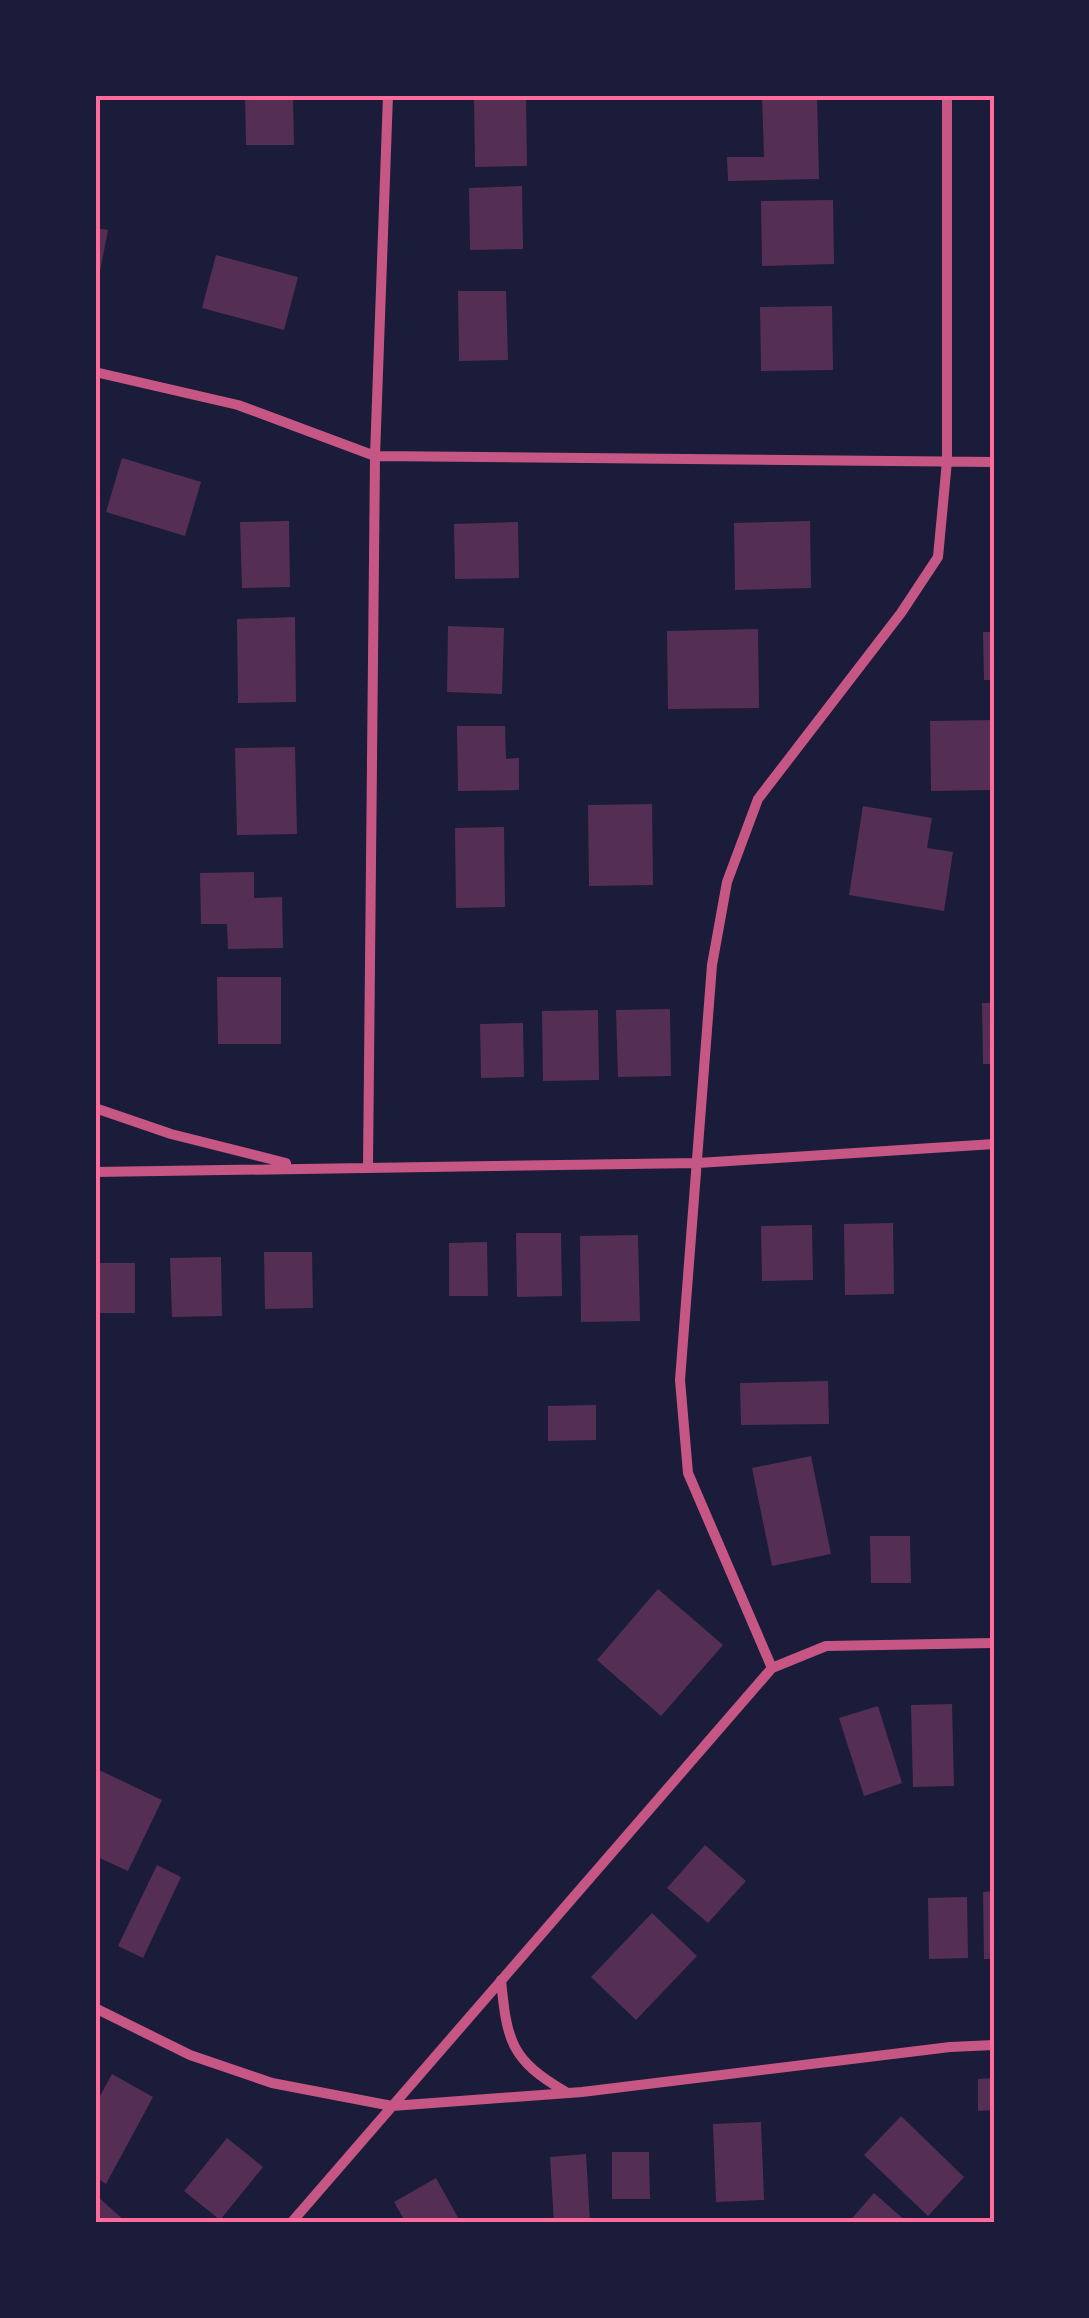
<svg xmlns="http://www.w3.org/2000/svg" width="1089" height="2318" font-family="Roboto,sans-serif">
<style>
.building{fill:#542f53}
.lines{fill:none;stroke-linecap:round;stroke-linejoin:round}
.minor{stroke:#c65784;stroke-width:10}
.neatline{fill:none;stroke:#ff6b9d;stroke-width:4}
</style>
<rect width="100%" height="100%" fill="#1b1b3a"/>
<!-- building -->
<path class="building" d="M 245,95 L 293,95 L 294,145 L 246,145 Z
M 762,95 L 817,95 L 819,179 L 728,181 L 727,157 L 764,157 Z
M 526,96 L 527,166 L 475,167 L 474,97 Z
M 522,186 L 523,249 L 470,250 L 469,188 Z
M 833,200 L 834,264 L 762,266 L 761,201 Z
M 95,228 L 108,230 L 97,287 L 95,287 Z
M 216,255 L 298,277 L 284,330 L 202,308 Z
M 458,291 L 506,291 L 508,360 L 459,361 Z
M 832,306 L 833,370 L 761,371 L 760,307 Z
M 122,458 L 201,482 L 185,536 L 106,512 Z
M 289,521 L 290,587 L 242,588 L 240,522 Z
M 810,521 L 811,588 L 735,590 L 734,523 Z
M 518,522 L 519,578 L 455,579 L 454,524 Z
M 295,617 L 296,702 L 238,703 L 237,619 Z
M 448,626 L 504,628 L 502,694 L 447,692 Z
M 758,629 L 759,708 L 668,709 L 667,631 Z
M 983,632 L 994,632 L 994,680 L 984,680 Z
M 994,720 L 994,790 L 931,791 L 930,721 Z
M 457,726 L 505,726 L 506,759 L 519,758 L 519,790 L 458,791 Z
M 295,747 L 297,834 L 237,835 L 235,748 Z
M 652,804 L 653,885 L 589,886 L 588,805 Z
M 863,806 L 932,818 L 927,848 L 953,852 L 944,911 L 849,895 Z
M 504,827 L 505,907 L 456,908 L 455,828 Z
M 254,872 L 254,898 L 282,897 L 283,948 L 228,949 L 227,924 L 201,924 L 200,873 Z
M 217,977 L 281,977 L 281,1044 L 218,1044 Z
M 982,1003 L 994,1003 L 994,1064 L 983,1064 Z
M 670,1009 L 671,1076 L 618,1077 L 616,1010 Z
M 598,1010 L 599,1080 L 543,1081 L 542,1011 Z
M 523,1023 L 524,1077 L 481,1078 L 480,1024 Z
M 893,1223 L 894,1294 L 845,1295 L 844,1224 Z
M 812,1225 L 813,1280 L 762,1281 L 761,1226 Z
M 516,1233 L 561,1233 L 562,1296 L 517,1297 Z
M 638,1235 L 640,1321 L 581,1322 L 580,1236 Z
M 487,1242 L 488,1296 L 449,1296 L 449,1243 Z
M 264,1252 L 312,1252 L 313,1308 L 265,1309 Z
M 221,1257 L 222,1316 L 172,1317 L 170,1258 Z
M 95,1263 L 135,1263 L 135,1313 L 95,1313 Z
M 828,1381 L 829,1424 L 741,1425 L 740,1383 Z
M 596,1405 L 596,1440 L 548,1441 L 548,1406 Z
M 811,1456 L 831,1554 L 772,1566 L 752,1468 Z
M 870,1536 L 910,1536 L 911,1583 L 871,1583 Z
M 658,1589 L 723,1645 L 661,1716 L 597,1660 Z
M 952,1704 L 954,1786 L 913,1787 L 911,1705 Z
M 878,1706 L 902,1783 L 864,1796 L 839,1718 Z
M 95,1768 L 162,1800 L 128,1871 L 95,1856 Z
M 705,1845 L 746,1881 L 708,1923 L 667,1888 Z
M 157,1865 L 181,1877 L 143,1958 L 118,1946 Z
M 994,1891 L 994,1959 L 984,1959 L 983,1892 Z
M 967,1897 L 968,1958 L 929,1959 L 928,1898 Z
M 652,1913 L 697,1956 L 636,2020 L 591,1977 Z
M 112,2074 L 153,2097 L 106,2184 L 95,2177 L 95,2105 Z
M 994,2078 L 994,2110 L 978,2111 L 978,2079 Z
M 901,2116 L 964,2177 L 928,2216 L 864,2155 Z
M 761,2122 L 764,2200 L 716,2202 L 713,2124 Z
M 227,2138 L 263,2167 L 220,2220 L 184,2191 Z
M 612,2152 L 649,2152 L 650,2199 L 612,2199 Z
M 586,2154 L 590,2223 L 554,2223 L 550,2157 Z
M 436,2178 L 461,2223 L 406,2223 L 394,2202 Z
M 874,2193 L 908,2223 L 848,2223 Z
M 95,2194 L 127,2223 L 95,2223 Z"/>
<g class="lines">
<!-- minor -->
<path class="minor" d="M 95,372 L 238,405 L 375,456 L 994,462
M 95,1108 L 171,1134 L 286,1163
M 368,1167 L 375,456 L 388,95
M 95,1172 L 698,1163 L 994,1144
M 772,1668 L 688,1473 L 680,1380 L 712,965 L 727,882 L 758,799 L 901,613 L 938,557 L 947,461 L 947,95
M 501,1980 C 507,2042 511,2060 566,2092
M 95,2008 L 190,2055 L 272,2083 L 392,2106 L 582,2092 L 950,2047 L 994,2045
M 291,2223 L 772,1668 L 826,1646 L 994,1643"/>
</g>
<!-- border -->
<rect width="1089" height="2318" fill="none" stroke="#1b1b3a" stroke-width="195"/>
<rect x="98" y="98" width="894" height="2122" class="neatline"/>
</svg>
